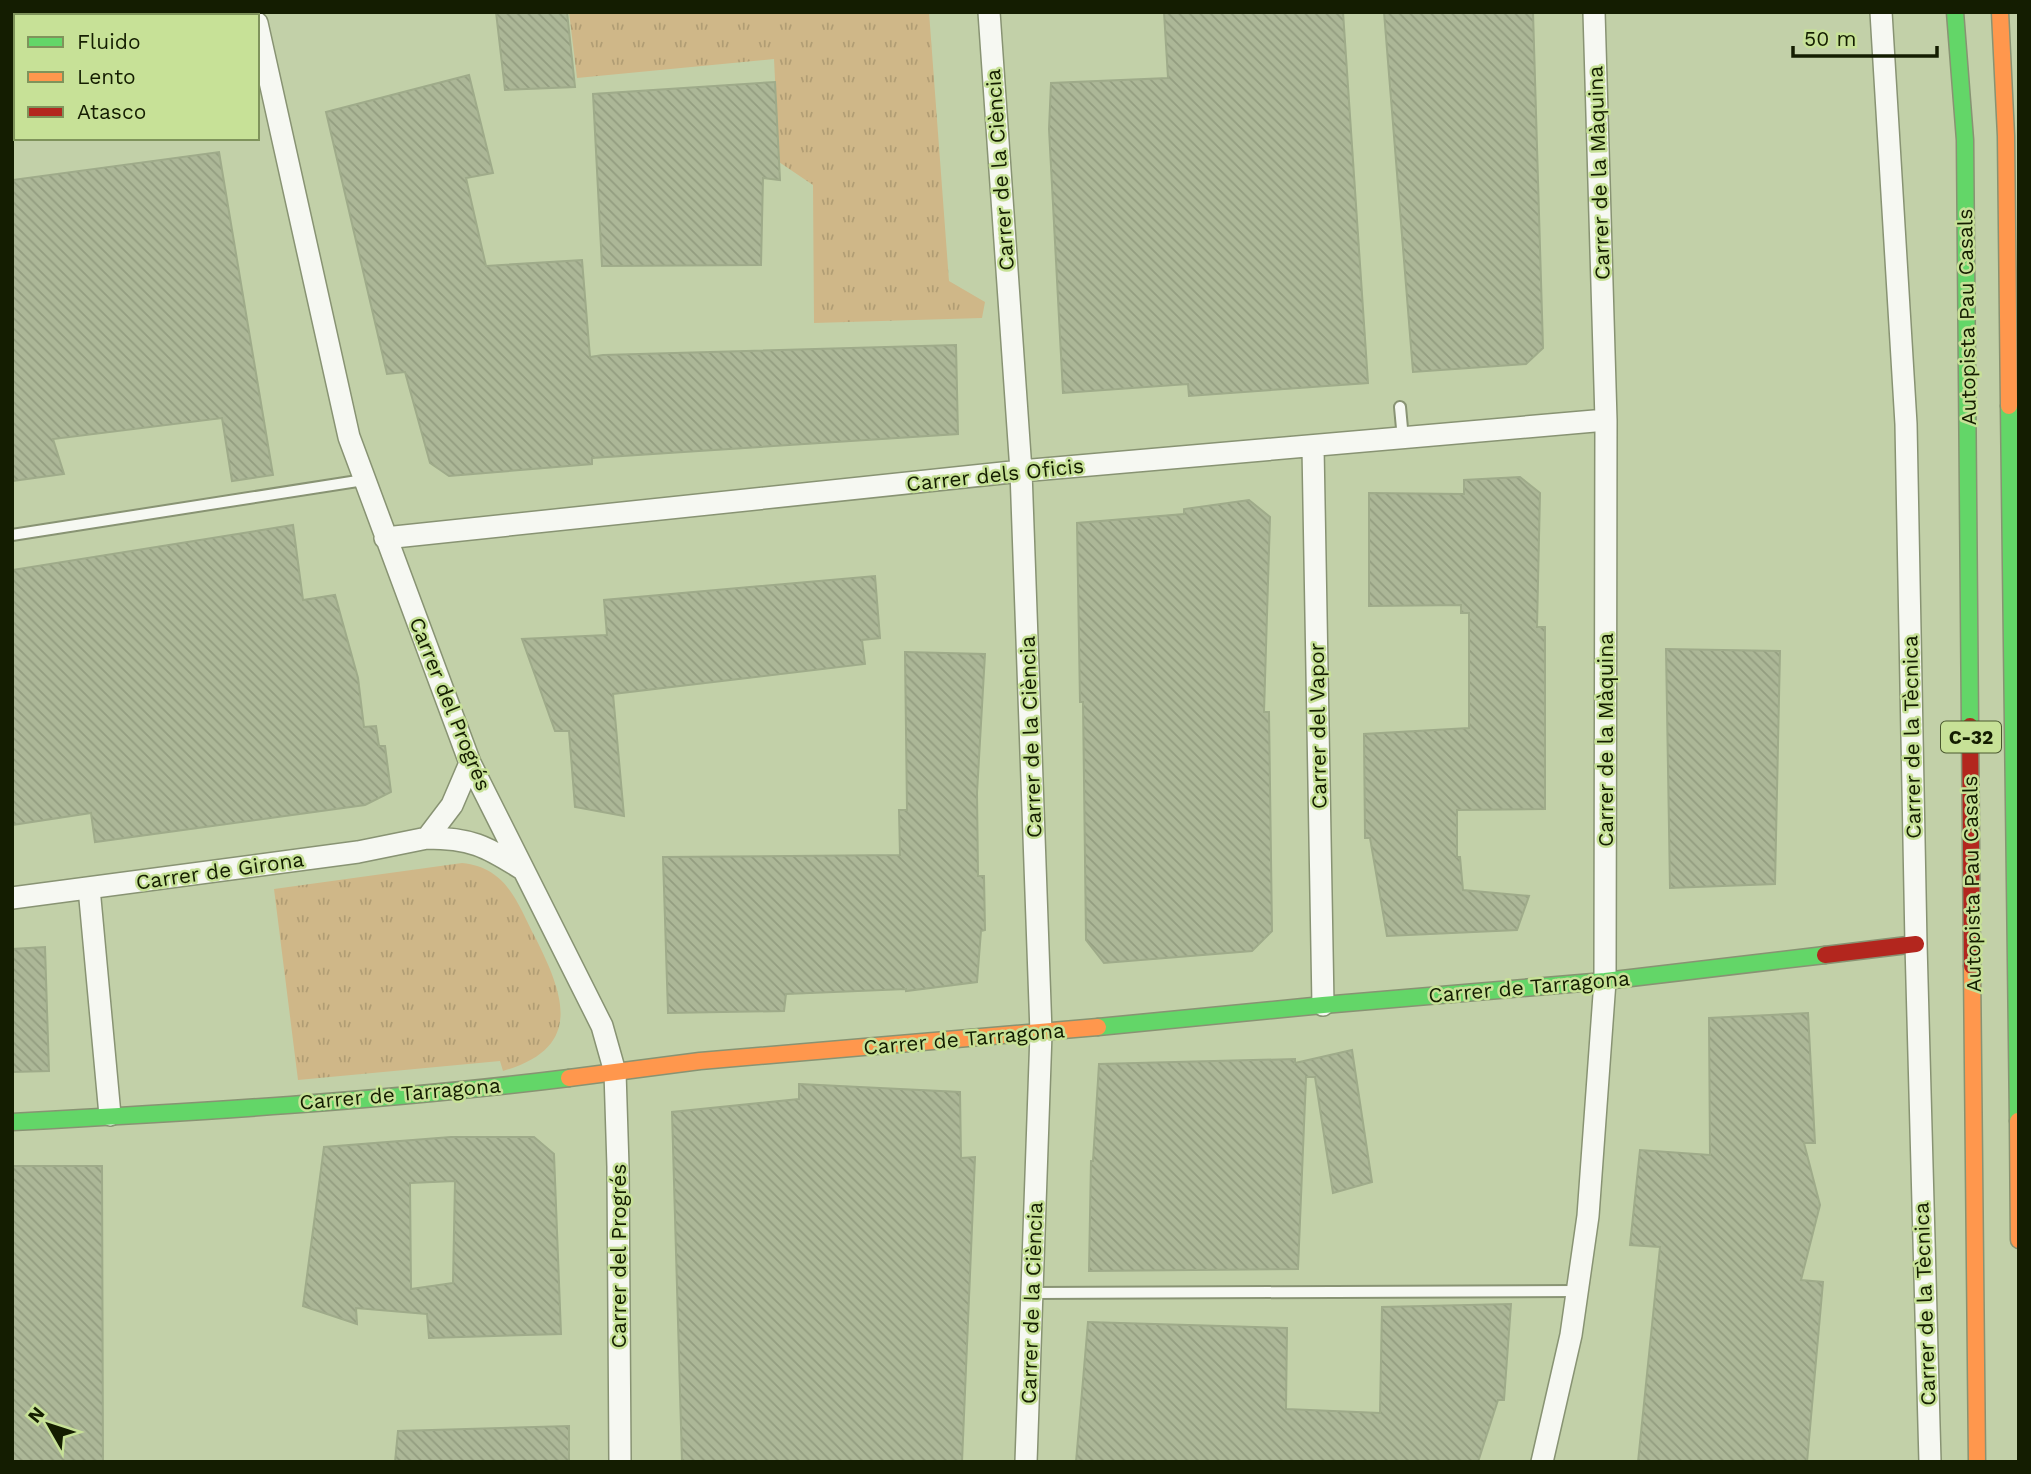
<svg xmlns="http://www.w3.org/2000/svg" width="2031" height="1474" font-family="'Work Sans',sans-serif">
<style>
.grass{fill:url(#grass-tufts)}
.building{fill:url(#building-back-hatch);stroke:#9fab8a;stroke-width:2;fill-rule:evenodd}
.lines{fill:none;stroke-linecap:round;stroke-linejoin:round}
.lane-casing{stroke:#889373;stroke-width:14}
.street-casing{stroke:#889373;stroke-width:24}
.fast-casing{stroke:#889373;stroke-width:19}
.slow-casing{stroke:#889373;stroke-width:19}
.jam-casing{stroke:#889373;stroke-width:19}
.lane{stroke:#f6f8f2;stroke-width:10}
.street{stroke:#f6f8f2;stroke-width:21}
.fast{stroke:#63d668;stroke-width:16}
.slow{stroke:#ff974d;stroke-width:16}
.jam{stroke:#b3261e;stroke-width:16}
.labels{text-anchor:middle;stroke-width:5;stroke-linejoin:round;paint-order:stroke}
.shield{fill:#c7e197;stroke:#4a582e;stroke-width:2}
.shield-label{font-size:19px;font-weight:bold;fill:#141d01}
.street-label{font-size:21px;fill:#141d01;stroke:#c7e197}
</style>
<defs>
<pattern id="grass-tufts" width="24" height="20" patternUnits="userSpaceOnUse" patternTransform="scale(1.75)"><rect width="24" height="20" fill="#cfb788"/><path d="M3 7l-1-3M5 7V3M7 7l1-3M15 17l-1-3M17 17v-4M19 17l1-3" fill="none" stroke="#b19d74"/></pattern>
<pattern id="building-back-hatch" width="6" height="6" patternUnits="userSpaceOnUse" patternTransform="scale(1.75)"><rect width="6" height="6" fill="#acb797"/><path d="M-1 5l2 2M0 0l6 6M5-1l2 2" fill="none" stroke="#939d80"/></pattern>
</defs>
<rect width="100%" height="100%" fill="#c2d0a8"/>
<!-- grass -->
<path class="grass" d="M 569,12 L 929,12 L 949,281 L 985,302 L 982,318 L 814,323 L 813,185 L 779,162 L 774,59 L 577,78 Z
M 462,863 C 508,868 517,903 536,939 C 565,997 583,1048 503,1071 L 500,1061 L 298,1080 L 274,889 Z"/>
<!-- building -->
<path class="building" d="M 496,12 L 567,12 L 575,87 L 505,90 Z
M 1164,12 L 1343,12 L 1368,383 L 1189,396 L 1188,384 L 1063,393 L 1049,129 L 1051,83 L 1168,78 Z
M 1384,12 L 1533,12 L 1543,348 L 1526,364 L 1413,372 Z
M 469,75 L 493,173 L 466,178 L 486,266 L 582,260 L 590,357 L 603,355 L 956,345 L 958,434 L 592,458 L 592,464 L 449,476 L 430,463 L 405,372 L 387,374 L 326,112 Z
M 775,82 L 780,180 L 763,178 L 761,265 L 602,266 L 593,94 Z
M 219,152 L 273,475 L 232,481 L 222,418 L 53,439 L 64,474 L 12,481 L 12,180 Z
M 1520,477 L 1540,493 L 1537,627 L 1545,627 L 1545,809 L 1457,810 L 1457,857 L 1460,857 L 1463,890 L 1529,896 L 1517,930 L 1387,936 L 1370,838 L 1365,838 L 1364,734 L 1469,728 L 1469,613 L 1461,613 L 1461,605 L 1369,606 L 1369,493 L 1464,494 L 1464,480 Z
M 1249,500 L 1270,517 L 1264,712 L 1269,712 L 1272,931 L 1252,951 L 1104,963 L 1086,940 L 1083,702 L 1080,702 L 1077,523 L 1184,514 L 1184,509 Z
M 293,525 L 303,600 L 335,595 L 358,678 L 364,727 L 376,726 L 379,746 L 385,746 L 391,792 L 365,805 L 95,842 L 91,813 L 12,825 L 12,570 Z
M 875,576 L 880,638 L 862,640 L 865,664 L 613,694 L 624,816 L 575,807 L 569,731 L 555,731 L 522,639 L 607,635 L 604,600 Z
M 1666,649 L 1780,651 L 1775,884 L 1670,888 Z
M 905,652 L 985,654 L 977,793 L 978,876 L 984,876 L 985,930 L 981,931 L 977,982 L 906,991 L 906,989 L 786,994 L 784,1011 L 668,1013 L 663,857 L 900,855 L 899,810 L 907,810 Z
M 45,947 L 49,1071 L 12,1072 L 12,949 Z
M 1808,1013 L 1815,1143 L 1804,1143 L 1820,1205 L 1801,1280 L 1823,1282 L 1807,1462 L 1638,1462 L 1660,1247 L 1630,1245 L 1640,1150 L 1710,1155 L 1709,1018 Z
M 1352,1050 L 1372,1182 L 1333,1193 L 1315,1077 L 1306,1077 L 1298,1269 L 1089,1271 L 1091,1161 L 1093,1161 L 1099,1064 L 1295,1059 L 1295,1063 Z
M 799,1084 L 960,1092 L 961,1158 L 975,1157 L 962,1462 L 682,1462 L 672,1112 L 799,1099 Z
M 451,1137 L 534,1137 L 554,1154 L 561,1334 L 429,1338 L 427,1314 L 356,1308 L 357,1324 L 303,1306 L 324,1147 ZM 455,1181 L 453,1283 L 411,1289 L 410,1183 Z
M 12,1166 L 102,1166 L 103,1462 L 12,1462 Z
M 1511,1304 L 1504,1400 L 1498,1400 L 1478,1462 L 1076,1462 L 1088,1322 L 1287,1328 L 1286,1409 L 1380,1413 L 1382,1307 Z
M 569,1426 L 569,1462 L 395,1462 L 398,1431 Z"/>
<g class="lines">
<!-- lane casing -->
<g class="lane-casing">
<path id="lane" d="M 1400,407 L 1403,439
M 12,535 L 364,480
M 1032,1293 L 1577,1291"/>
</g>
<!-- street casing -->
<g class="street-casing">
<path id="street" d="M 989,12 L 1021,471 L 1041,1033 L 1026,1462
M 1881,12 L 1906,424 L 1916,944 L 1930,1462
M 257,23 L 349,437 L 470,763 L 602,1026 L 615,1072 L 618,1167 L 620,1462
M 1313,447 L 1323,1005
M 385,538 L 1021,471 L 1606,420
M 427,838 C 470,838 486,846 522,869
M 89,888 L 110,1115
M 12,898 L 358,852 L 427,838 L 452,805 L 470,763
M 1542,1462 L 1571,1335 L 1588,1216 L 1605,981 L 1606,420 L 1594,12"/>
</g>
<!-- fast casing -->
<g class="fast-casing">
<path id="fast" d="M 1955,12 L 1965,140 L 1970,726
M 2009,406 L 2018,1121
M 1098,1027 L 1323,1005 L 1605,981 L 1825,955
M 12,1122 C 198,1112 384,1101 569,1078"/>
</g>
<!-- slow casing -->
<g class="slow-casing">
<path id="slow" d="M 2000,12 L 2006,136 L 2009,406
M 1972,966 L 1977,1462
M 569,1078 L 700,1061 L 1098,1027
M 2018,1121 L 2019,1240"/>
</g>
<!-- jam casing -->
<g class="jam-casing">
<path id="jam" d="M 1970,726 L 1972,966
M 1825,955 L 1916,944"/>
</g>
<!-- lane -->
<use href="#lane" class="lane"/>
<!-- street -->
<use href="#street" class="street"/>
<!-- fast -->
<use href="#fast" class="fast"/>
<!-- slow -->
<use href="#slow" class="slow"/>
<!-- jam -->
<use href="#jam" class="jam"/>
</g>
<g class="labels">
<!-- shield labels -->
<rect class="shield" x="1941" y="721.5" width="60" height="31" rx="5"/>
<g class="shield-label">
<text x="1971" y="744">C-32</text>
</g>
<!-- street labels -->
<g class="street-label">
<text transform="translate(1000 170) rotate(-94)" y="7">Carrer de la Ciència</text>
<text transform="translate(1599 173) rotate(-92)" y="7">Carrer de la Màquina</text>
<text transform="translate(1967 317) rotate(-91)" y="7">Autopista Pau Casals</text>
<text transform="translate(995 475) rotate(-6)" y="7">Carrer dels Oficis</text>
<text transform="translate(450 704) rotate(68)" y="7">Carrer del Progrés</text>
<text transform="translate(1318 726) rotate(-91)" y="7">Carrer del Vapor</text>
<text transform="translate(1031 737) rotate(-92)" y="7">Carrer de la Ciència</text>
<text transform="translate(1912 737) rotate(-91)" y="7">Carrer de la Tècnica</text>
<text transform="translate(1606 740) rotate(-90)" y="7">Carrer de la Màquina</text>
<text transform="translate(220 871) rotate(-8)" y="7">Carrer de Girona</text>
<text transform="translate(1972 884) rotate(-91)" y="7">Autopista Pau Casals</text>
<text transform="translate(1529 987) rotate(-5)" y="7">Carrer de Tarragona</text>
<text transform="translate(964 1039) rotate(-5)" y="7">Carrer de Tarragona</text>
<text transform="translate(400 1094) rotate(-5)" y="7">Carrer de Tarragona</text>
<text transform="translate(619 1256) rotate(-90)" y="7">Carrer del Progrés</text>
<text transform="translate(1032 1303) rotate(-88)" y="7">Carrer de la Ciència</text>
<text transform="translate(1925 1304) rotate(-92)" y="7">Carrer de la Tècnica</text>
</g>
</g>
<!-- border -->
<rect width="2031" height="1474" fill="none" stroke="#141d01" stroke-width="28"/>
<!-- legend -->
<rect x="14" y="14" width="245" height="126" fill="#c7e197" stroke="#7f935b" stroke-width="2"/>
<rect x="28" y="37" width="35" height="10" fill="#63d668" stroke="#7f935b" stroke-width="2"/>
<text x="77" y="49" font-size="21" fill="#141d01">Fluido</text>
<rect x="28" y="72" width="35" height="10" fill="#ff974d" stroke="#7f935b" stroke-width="2"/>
<text x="77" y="84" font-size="21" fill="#141d01">Lento</text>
<rect x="28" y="107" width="35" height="10" fill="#b3261e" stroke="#7f935b" stroke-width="2"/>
<text x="77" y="119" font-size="21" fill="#141d01">Atasco</text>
<!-- north arrow -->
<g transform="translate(49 1425) rotate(309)" stroke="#c7e197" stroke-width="5" paint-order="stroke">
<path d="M0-5L12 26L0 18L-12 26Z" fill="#141d01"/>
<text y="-10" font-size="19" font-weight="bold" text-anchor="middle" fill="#141d01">N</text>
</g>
<!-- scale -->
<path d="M1793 46v10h144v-10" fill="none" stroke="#141d01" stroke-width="3.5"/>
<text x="1804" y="46" font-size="21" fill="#141d01" stroke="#c7e197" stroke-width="5" paint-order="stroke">50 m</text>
</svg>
